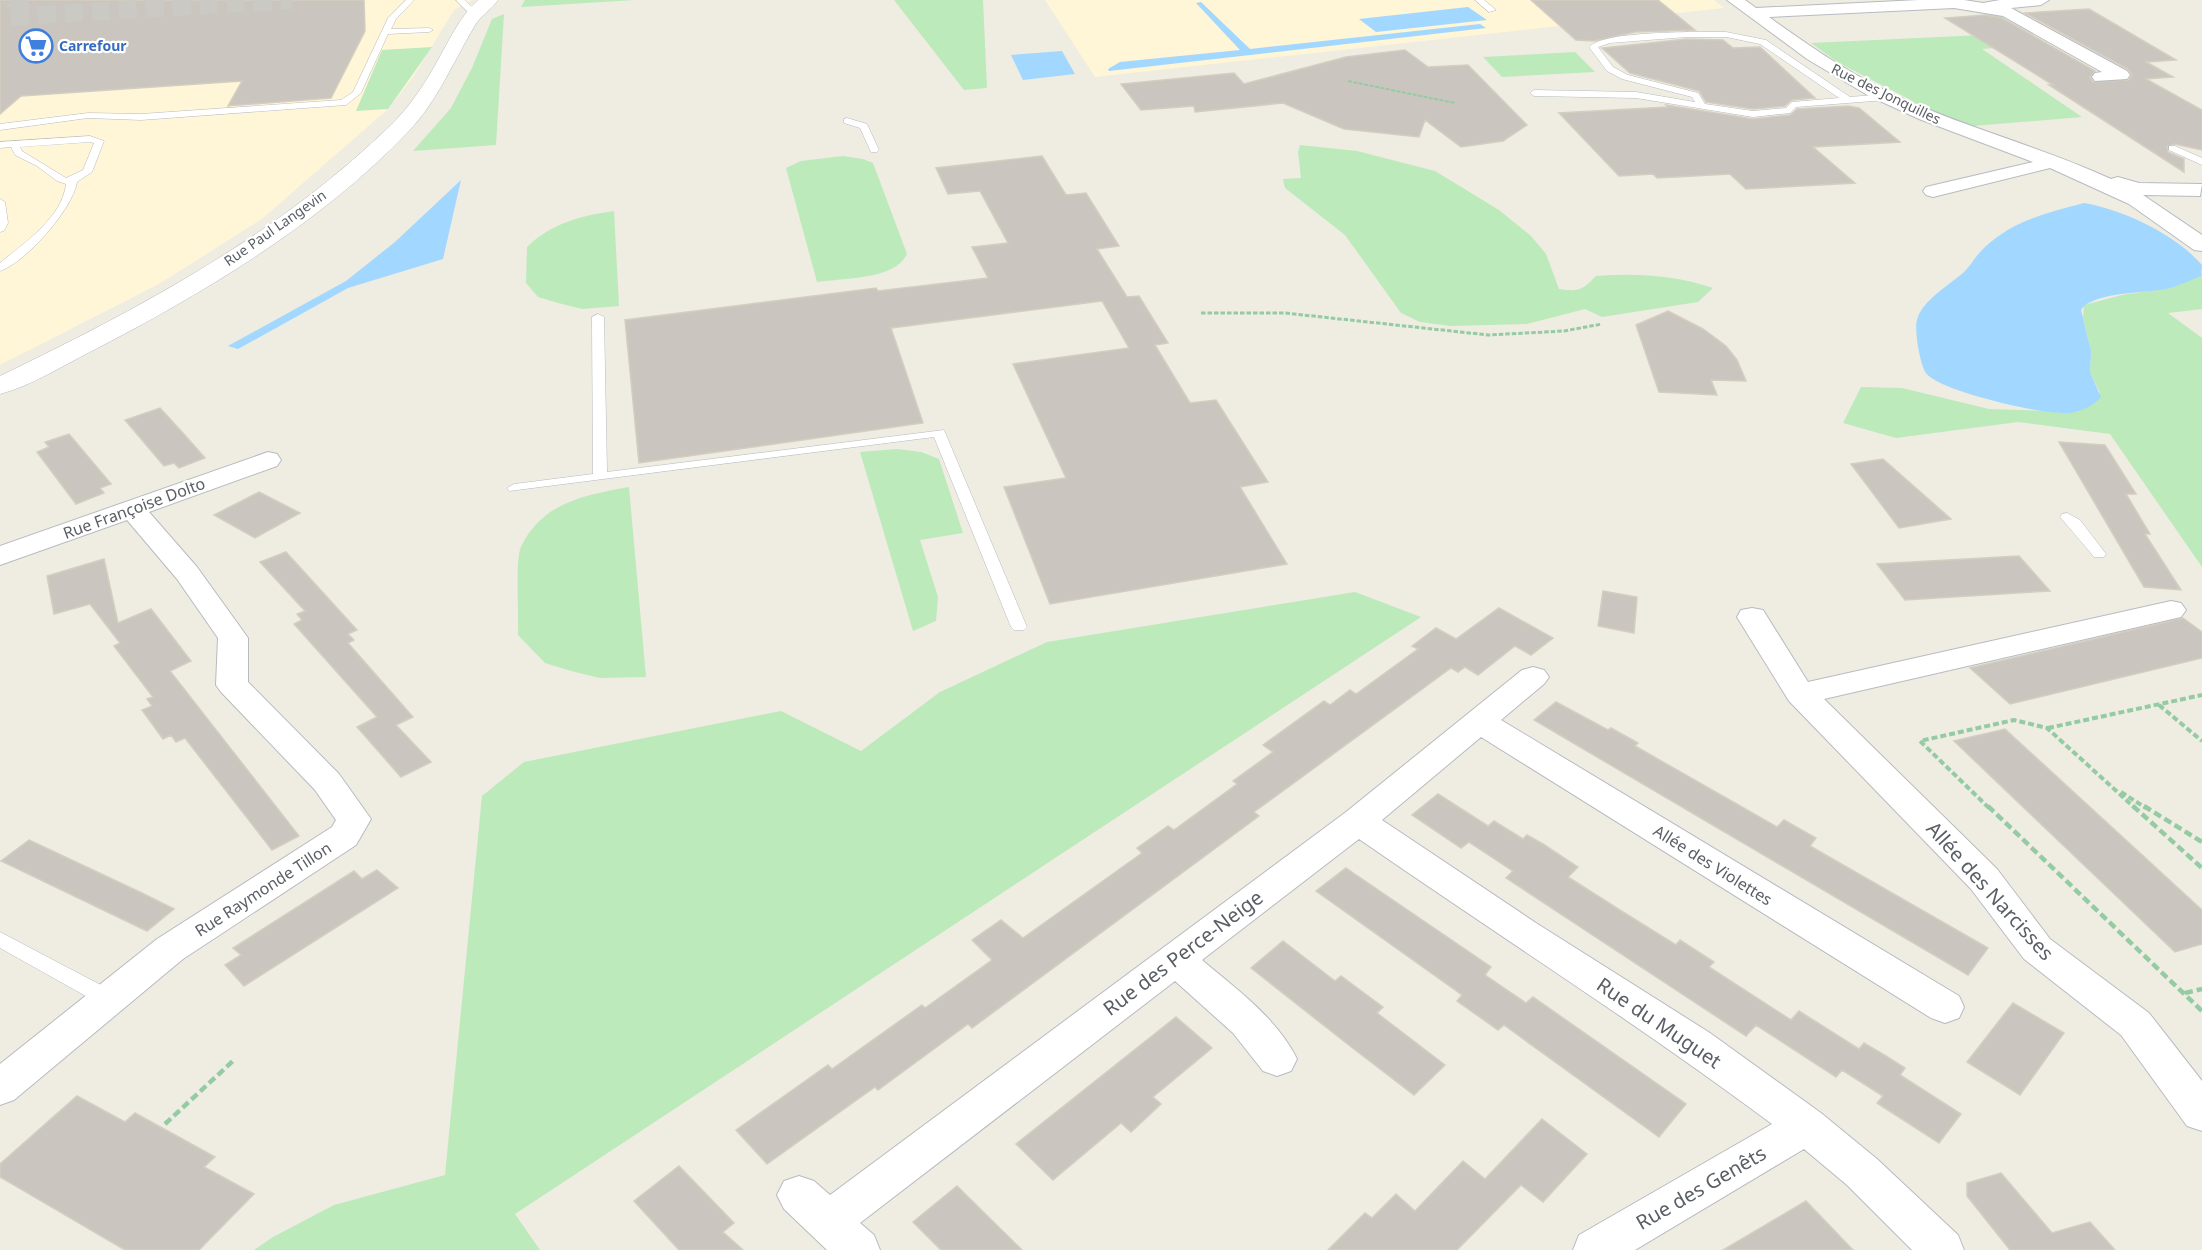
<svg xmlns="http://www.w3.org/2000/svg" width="2202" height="1250" font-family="'Noto Sans',sans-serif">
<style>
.commercial{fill:#fff5d7}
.green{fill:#bceabb}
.water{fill:#a2d7ff}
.building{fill:#cac6bf;stroke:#d4cec0;stroke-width:1.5}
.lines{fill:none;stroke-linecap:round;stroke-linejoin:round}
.street-tunnel{stroke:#cac9c3;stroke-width:18;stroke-dasharray:18 9;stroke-linecap:butt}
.lane-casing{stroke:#b7bbc0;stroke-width:1}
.street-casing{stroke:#b7bbc0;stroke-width:2}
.secondary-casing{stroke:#b8bcc2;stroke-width:1}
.path-far3{stroke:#94cba3;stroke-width:2;stroke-dasharray:4 1.5;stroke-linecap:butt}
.path-far2{stroke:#94cba3;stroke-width:3;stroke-dasharray:4.5 2;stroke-linecap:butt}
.path-far1{stroke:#94cba3;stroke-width:4;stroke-dasharray:6 3;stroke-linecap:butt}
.path{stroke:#94cba3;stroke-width:4.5;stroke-dasharray:8 4;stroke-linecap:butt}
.lane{fill:#fff;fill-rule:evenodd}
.street{fill:#fff;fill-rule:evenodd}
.secondary{fill:#fff;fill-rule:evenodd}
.labels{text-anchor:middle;stroke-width:4.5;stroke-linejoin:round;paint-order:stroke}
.far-shop-label{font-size:14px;font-weight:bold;fill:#366cbe;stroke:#fff;text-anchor:start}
.far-street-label{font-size:14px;fill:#5a5f65;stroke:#fff}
.street-label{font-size:16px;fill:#5a5f65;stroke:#fff}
.near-street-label{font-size:20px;fill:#5a5f65;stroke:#fff}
</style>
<rect width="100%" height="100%" fill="#efece2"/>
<!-- commercial -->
<path class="commercial" d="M 0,0 L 472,0 L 454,10 L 413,77 L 388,109 L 262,219 L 159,284 L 0,365 Z
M 1045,0 L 1714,0 L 1724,8 L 1095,77 Z"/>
<!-- green -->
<path class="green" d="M 525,0 L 635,0 L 521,7 Z
M 894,0 L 983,0 L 987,88 L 964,90 Z
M 504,14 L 496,145 L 413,151 L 451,108 L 472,68 L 492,19 Z
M 1976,15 L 1999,15 L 2048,44 L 1982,49 L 2082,117 L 1973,126 L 1934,112 L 1839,63 L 1811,43 L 2004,34 Z
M 432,47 L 388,109 L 356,111 L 382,50 Z
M 1575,52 L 1595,72 L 1502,77 L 1483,57 Z
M 1300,145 L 1357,151 L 1435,171 L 1499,210 L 1531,236 L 1546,254 L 1559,289 C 1578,292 1583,290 1596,276 C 1636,273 1674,275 1713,288 L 1698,302 L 1602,317 L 1585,309 L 1527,324 L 1451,326 L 1420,322 L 1401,313 L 1345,235 L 1285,188 L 1283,179 L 1301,178 L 1298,152 Z
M 843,156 L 863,159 L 873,163 L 907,254 C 895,280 843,278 817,282 L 786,168 L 801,161 Z
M 614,211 L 619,306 L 582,309 L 562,304 L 538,297 L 526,283 L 527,247 C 552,223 580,216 614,211 Z
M 2202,273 L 2202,309 L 2168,313 L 2202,338 L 2202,567 L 2110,434 L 2018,422 L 1896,438 L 1843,423 L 1861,387 L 1902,388 L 1989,409 L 2077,412 L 2100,393 L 2090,372 L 2091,351 L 2083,318 L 2084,305 L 2122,295 L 2169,288 Z
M 897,449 L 921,452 L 939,459 L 963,533 L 920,540 L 938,597 L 936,621 L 913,631 L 860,452 Z
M 629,487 L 646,677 L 600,678 L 571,671 L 545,663 L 518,635 C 519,618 515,559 521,547 C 542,502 586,495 629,487 Z
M 1355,592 L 1421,617 L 515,1214 L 540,1250 L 254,1250 L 273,1237 L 334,1205 L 445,1175 L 482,796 L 524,762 L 781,711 L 861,751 L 940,692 L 1047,642 Z"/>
<!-- water -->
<path class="water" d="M 1201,2 L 1250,49 L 1480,24 L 1486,28 L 1109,71 L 1108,69 L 1120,62 L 1240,50 L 1196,3 Z
M 1468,7 L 1487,20 L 1376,32 L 1359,19 Z
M 1062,51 L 1075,74 L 1023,80 L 1011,55 Z
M 461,180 L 443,259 L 348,288 L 238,349 L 228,346 L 346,281 L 395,242 Z
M 2084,203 C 2124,210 2175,234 2202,265 L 2201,276 C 2189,281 2178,286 2166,289 C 2145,293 2092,292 2081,310 L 2091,351 L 2090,372 L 2101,397 C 2093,406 2081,412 2069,413 C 2047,416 1938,391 1926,373 C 1920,365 1914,329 1917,320 C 1922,300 1950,285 1965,271 C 1969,267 1972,262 1976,257 C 1986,244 2004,231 2019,224 C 2040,214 2062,209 2084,203 Z"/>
<!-- building -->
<path class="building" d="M 0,0 L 364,0 L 365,31 L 331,98 L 228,106 L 242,81 L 21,96 L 0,114 Z
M 1531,0 L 1658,0 L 1695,30 L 1635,32 L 1594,41 L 1576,40 Z
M 2089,9 L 2176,60 L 2146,62 L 2173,77 L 2146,79 L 2202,110 L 2202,150 L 2175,144 L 2167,146 L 2168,152 L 2184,159 L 2184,172 L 2049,85 L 2053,85 L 1945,18 L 1986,15 L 2002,18 L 2095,71 L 2090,77 L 2093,82 L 2129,80 L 2132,75 L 2128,69 L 2025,13 Z
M 1687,39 L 1723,40 L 1733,48 L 1760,47 L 1815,98 L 1792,100 L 1785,106 L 1753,109 L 1706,102 L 1699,91 L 1630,73 L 1602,48 Z
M 1405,50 L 1428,67 L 1468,65 L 1527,125 L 1503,141 L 1461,147 L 1425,120 L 1419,137 L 1344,129 L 1283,103 L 1195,112 L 1194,106 L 1141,110 L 1121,84 L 1234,73 L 1244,84 L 1346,57 Z
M 1666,105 L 1753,119 L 1790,115 L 1797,109 L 1848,106 L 1859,108 L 1900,142 L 1813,147 L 1855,183 L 1746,189 L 1730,174 L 1657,178 L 1653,174 L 1619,176 L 1559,113 L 1668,107 Z
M 1042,156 L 1066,195 L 1086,193 L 1119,246 L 1097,249 L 1127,297 L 1139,296 L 1168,343 L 1155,345 L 1190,403 L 1216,400 L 1268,482 L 1240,487 L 1287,564 L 1050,604 L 1004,487 L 1066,478 L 1013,364 L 1129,348 L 1102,301 L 891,328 L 923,423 L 639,463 L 625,320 L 876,288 L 878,291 L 988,278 L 972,247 L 1008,243 L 980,191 L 948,194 L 936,168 Z
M 1668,311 L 1703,329 L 1726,346 L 1737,360 L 1746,381 L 1711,380 L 1717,395 L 1659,392 L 1636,325 Z
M 160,408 L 183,433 L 205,458 L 179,468 L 174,463 L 164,466 L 125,420 Z
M 69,434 L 111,484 L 100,488 L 104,493 L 76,504 L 37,452 L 49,447 L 45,442 Z
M 2059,442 L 2105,445 L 2136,494 L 2126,494 L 2150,534 L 2145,534 L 2181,590 L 2144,587 Z
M 1883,459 L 1951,519 L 1899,528 L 1851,464 Z
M 259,492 L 300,513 L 255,538 L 214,515 Z
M 286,552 L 357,630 L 348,634 L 354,640 L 348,643 L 413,717 L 396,725 L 431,762 L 401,777 L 357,727 L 377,717 L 294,624 L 302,620 L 297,614 L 305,611 L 260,562 Z
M 2019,556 L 2050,591 L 1905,600 L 1877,564 Z
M 104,559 L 118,623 L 151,609 L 191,661 L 170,671 L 299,836 L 272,850 L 185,738 L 176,742 L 171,735 L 163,739 L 142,710 L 152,706 L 147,699 L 153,697 L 114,646 L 120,643 L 90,604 L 54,614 L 47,576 Z
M 1603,591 L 1637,597 L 1634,633 L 1598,626 Z
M 1499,608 L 1553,638 L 1531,655 L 1515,646 L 1478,675 L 1465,667 L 1458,672 L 1451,668 L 1254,812 L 1259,816 L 972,1028 L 968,1024 L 878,1090 L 875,1087 L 767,1164 L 736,1130 L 828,1065 L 832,1069 L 922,1005 L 925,1008 L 992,960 L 972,940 L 1001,920 L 1023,938 L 1142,853 L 1137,848 L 1168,826 L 1174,830 L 1237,784 L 1233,781 L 1273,752 L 1263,745 L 1324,701 L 1330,705 L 1350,690 L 1356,694 L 1418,649 L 1412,646 L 1436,628 L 1456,639 Z
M 2183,618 L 2202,632 L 2202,658 L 2010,704 L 1970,668 Z
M 1556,702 L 1608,730 L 1611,728 L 1638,743 L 1635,746 L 1777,827 L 1784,820 L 1816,838 L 1810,846 L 1988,948 L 1968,975 L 1534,720 Z
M 2005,729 L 2202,910 L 2202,944 L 2175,952 L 1954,741 Z
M 1438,794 L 1488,826 L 1494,821 L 1523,839 L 1527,835 L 1543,844 L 1578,867 L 1568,877 L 1623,912 L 1676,945 L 1680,940 L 1714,962 L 1709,967 L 1791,1020 L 1799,1011 L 1859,1049 L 1864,1043 L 1886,1056 L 1905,1068 L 1900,1075 L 1961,1114 L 1939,1143 L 1877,1103 L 1883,1096 L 1842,1070 L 1836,1077 L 1756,1025 L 1746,1036 L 1506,878 L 1513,871 L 1469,842 L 1461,848 L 1412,815 Z
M 29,840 L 144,894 L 174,909 L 147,931 L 1,861 Z
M 1346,868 L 1491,967 L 1485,975 L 1526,1003 L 1533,997 L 1686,1104 L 1659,1137 L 1504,1025 L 1498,1030 L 1457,1001 L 1462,995 L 1316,891 Z
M 377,870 L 398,888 L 244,986 L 225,965 L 241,955 L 233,948 L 354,871 L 362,879 Z
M 1283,941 L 1335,981 L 1341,976 L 1383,1007 L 1377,1013 L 1445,1065 L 1414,1095 L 1350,1046 L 1251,968 Z
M 2013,1003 L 2064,1033 L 2020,1095 L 1967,1062 Z
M 1176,1017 L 1212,1048 L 1153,1097 L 1161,1104 L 1131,1132 L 1121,1123 L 1053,1180 L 1016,1144 Z
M 77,1096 L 125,1122 L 135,1113 L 215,1157 L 204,1167 L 254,1194 L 199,1250 L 125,1250 L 0,1177 L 0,1164 Z
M 1542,1119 L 1587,1154 L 1543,1202 L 1521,1185 L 1457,1250 L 1328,1250 L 1365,1213 L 1372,1218 L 1396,1194 L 1415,1211 L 1463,1161 L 1485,1179 Z
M 679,1166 L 734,1223 L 723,1232 L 743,1250 L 679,1250 L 634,1201 Z
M 2001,1173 L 2052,1233 L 2090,1222 L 2115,1250 L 2010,1250 L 1967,1196 L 1967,1183 Z
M 957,1186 L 1022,1250 L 941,1250 L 913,1222 Z
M 1806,1201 L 1853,1250 L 1723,1250 Z"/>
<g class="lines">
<!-- street-tunnel -->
<path class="street-tunnel" d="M 25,0 L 8,17 L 292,0"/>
<!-- lane casing -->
<g class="lane-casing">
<path id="lane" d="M 406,0 L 414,0 L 396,19 L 391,29 L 429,28 L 433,30 L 429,32 L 388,34 L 361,93 L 346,105 L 141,120 L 88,118 L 0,130 L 0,124 L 88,113 L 141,114 L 341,100 L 353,92 L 388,18 Z
M 456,0 L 465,0 L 478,13 L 471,15 Z
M 1475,0 L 1484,0 L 1496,10 L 1489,12 Z
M 1687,32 L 1726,32 L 1766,40 L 1850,97 L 1886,94 L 1890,97 L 1886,100 L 1796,107 L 1790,113 L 1753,117 L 1636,98 L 1534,96 L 1530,93 L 1534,90 L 1636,92 L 1695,102 L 1692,97 L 1622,79 L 1607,71 L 1589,47 C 1602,33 1666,33 1687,32 ZM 1687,37 L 1726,37 L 1760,44 L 1839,98 L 1792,102 L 1786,108 L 1753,111 L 1705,104 L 1698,93 L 1628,75 L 1613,67 L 1598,47 L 1610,43 Z
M 847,118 L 867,124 L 879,150 L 877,152 L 871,152 L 860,128 L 844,123 L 844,119 Z
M 90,136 L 104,141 L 92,172 L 77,182 C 73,209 25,263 0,271 L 0,263 C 25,242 62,218 66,184 L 57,181 L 37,166 L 15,155 L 11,147 L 0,148 L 0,142 ZM 90,142 L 94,143 L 83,170 L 66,178 L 22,151 L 20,147 Z
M 2169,146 L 2175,146 L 2202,158 L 2202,165 L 2169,150 Z
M 0,199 L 5,202 L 8,223 L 4,231 L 0,232 Z
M 598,314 L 604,317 L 607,472 L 944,430 L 1027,627 L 1024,630 L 1014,630 L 1011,627 L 934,437 L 509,491 L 507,488 L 514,484 L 593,474 L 592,317 Z
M 2067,513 L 2080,520 L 2106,554 L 2104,557 L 2094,557 C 2083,543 2071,530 2060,517 L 2062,514 Z
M 0,932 L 114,992 L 117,998 L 114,1004 L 107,1006 L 100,1004 L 0,948 Z"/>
</g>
<!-- street casing -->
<g class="street-casing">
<path id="street" d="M 1727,0 L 1745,0 L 1756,8 L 1919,0 L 1964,0 L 1983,3 L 2000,0 L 2049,0 L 2041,5 L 2011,8 L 2127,71 L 2130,75 L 2127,79 L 2095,81 L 2092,77 L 2095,73 L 2102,72 L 2003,16 L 1954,8 L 1769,17 C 1812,48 1857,79 1906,100 C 1973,130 2044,148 2111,179 L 2118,177 L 2139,183 L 2202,184 L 2200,196 L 2143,195 L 2202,235 L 2202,251 L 2194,250 L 2129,204 L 2050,168 L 1933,197 L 1926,195 L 1923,191 L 1926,187 L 2033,162 L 1919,119 L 1869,96 L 1807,59 Z
M 268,452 L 277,454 L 281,460 L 277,466 L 149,512 L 197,567 L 248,638 L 248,682 L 339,774 L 371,819 L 356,845 L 183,959 L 14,1100 L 0,1105 L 0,1064 L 157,939 L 332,827 L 336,820 L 315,790 L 221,692 L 216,685 L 218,638 L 177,579 L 127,520 L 0,565 L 0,546 Z
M 2171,601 L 2181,603 L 2186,610 L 2181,617 L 1824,699 L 1997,869 L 2050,939 L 2149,1013 L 2202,1081 L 2202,1131 L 2187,1126 L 2121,1035 L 2024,959 L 1971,889 L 1789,701 L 1737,617 L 1741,610 L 1752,608 L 1763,610 L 1808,682 Z
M 1533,667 L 1544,670 L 1549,677 L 1544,684 L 1501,720 L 1959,996 L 1964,1007 L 1959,1018 L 1945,1023 L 1931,1018 L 1481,737 L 1382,820 L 1536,923 L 1710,1033 L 1821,1113 L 1877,1159 L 1958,1235 L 1964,1250 L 1912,1250 L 1847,1185 L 1804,1149 L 1635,1250 L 1573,1250 L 1579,1235 L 1772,1124 C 1638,1024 1496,934 1359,839 L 1202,960 C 1236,989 1277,1018 1297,1059 L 1291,1071 L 1277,1076 L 1263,1071 L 1233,1033 L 1175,981 L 860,1223 L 874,1235 L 880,1250 L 827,1250 L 784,1209 L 777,1195 L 784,1181 L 799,1176 L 814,1181 L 830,1195 L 1346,812 L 1522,670 Z"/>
</g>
<!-- secondary casing -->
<g class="secondary-casing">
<path id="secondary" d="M 478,0 L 498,0 C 491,10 480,16 474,27 C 453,62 438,100 409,131 C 320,224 204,293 90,352 C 62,366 31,386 0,394 L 0,376 C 141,308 281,233 393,123 C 411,105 426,82 438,60 C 450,39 460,16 478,0 Z"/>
</g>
<!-- path-far3 -->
<path class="path-far3" d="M 1348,81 L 1455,103"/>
<!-- path-far2 -->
<path class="path-far2" d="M 1201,313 L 1285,313 L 1488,335 L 1564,331 L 1602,324"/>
<!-- path-far1 -->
<path class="path-far1" d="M 2159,705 L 2202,741
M 2048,728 L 2202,695
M 2121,792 L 2146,808
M 1989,808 L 1920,741 L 2014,720 L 2047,728 L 2135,808"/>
<!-- path -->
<path class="path" d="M 1988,806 L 2202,1011
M 2133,806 L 2202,868
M 2144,806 L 2202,842
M 2185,993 L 2202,989
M 165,1124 L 234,1060"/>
<!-- lane -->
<use href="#lane" class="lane"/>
<!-- street -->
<use href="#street" class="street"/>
<!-- secondary -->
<use href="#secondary" class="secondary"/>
</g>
<!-- icons -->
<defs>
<g id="supermarket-ring" transform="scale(1.725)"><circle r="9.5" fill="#fff" stroke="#3f7fe0" stroke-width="1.5"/><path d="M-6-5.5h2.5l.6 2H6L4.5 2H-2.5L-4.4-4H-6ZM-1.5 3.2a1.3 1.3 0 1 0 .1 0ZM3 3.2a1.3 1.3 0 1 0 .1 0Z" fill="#3f7fe0"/></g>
</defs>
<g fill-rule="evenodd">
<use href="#supermarket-ring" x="36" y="46"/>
</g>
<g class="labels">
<!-- far-shop labels -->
<g class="far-shop-label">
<text x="59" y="51">Carrefour</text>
</g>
<!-- far-street labels -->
<g class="far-street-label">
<text transform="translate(1886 94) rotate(26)" y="5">Rue des Jonquilles</text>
<text transform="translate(275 228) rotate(-35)" y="5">Rue Paul Langevin</text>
</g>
<!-- street labels -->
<g class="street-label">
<text transform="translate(134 508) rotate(-20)" y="6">Rue Françoise Dolto</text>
<text transform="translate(1713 865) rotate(32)" y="6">Allée des Violettes</text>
<text transform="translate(263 889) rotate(-33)" y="6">Rue Raymonde Tillon</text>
</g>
<!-- near-street labels -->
<g class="near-street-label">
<text transform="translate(1990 891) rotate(48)" y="7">Allée des Narcisses</text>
<text transform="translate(1183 953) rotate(-37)" y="7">Rue des Perce-Neige</text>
<text transform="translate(1659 1023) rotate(34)" y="7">Rue du Muguet</text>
<text transform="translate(1701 1188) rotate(-30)" y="7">Rue des Genêts</text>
</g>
</g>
</svg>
